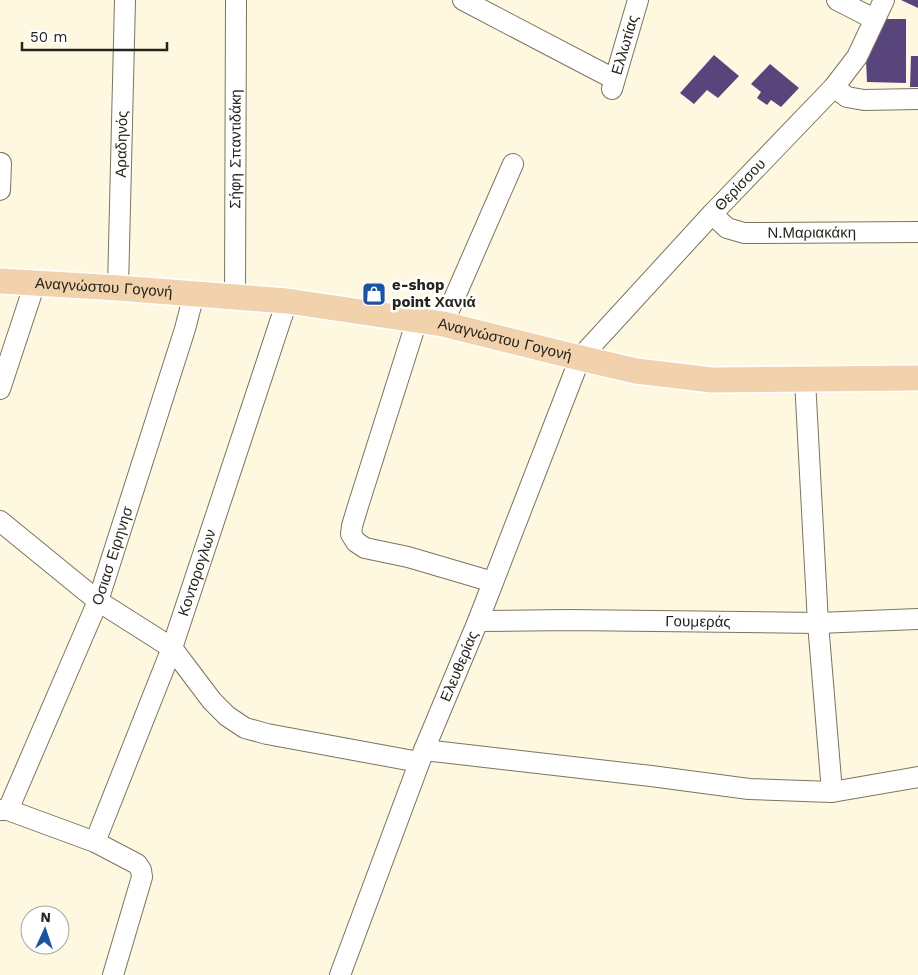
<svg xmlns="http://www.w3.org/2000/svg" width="918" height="975" font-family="'Work Sans',sans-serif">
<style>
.building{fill:#58457c}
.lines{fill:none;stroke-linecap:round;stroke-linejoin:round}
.minor-casing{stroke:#7b7560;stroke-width:22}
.major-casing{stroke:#fff;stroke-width:28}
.minor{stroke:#fff;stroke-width:20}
.major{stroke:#f1d2ad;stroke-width:25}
.labels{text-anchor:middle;stroke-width:5;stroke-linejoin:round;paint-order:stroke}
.street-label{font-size:15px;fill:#26241b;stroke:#fff}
.poi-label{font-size:15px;font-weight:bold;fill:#26241b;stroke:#fff;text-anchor:start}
</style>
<rect width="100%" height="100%" fill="#fef8e0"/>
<!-- building -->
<path class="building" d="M 901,0 L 918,0 L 918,8 Z
M 880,19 L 906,19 L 906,83 L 867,82 L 866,61 Z
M 714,55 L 739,76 L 718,98 L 707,90 L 694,104 L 680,93 Z
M 911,56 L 918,56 L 918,87 L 910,87 Z
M 770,64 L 799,88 L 781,107 L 771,100 L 767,105 L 757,98 L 761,92 L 751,84 Z"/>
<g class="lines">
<!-- minor casing -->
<g class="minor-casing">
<g id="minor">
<path d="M 463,0 L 614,79"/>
<path d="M 837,0 L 874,19"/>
<path d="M 834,87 L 847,97 L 864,100 L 918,99"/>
<path id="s1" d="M 612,89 L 638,0"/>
<path d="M 0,190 L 1,163"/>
<path id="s2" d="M 712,214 L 727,228 L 744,233 L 918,232"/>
<path id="s3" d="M 118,288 L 125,0"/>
<path id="s4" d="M 235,298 L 236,0"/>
<path d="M 417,320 L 358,506 L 352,526 L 351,534 L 356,542 L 365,548 L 408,557 L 493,582"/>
<path d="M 443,324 L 513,164"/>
<path d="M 805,380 L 818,623 L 832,792"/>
<path d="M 0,389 L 35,283"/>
<path d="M 0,521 L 98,601 L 172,648 L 212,701 L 227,716 L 245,728 L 267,734 L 419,762"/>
<path id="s5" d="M 478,621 L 569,620 L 818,623 L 918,619"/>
<path d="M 424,750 L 651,776 L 749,789 L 832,792 L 918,777"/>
<path d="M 0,810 L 8,810 L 95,842 L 137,864 L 141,870 L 142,877 L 113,975"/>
<path id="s6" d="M 8,810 L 98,601 L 185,329 L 194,294"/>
<path id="s7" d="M 95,842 L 172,648 L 287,301"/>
<path id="s8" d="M 340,975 L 424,750 L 478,621 L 580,358 L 712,214 L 834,87 L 857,57 L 884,0"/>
</g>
</g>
<!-- major casing -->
<g class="major-casing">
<g id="major">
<path id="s9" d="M 0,281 L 118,288 L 287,301 L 443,324 L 580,358 L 636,371 L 712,380 L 918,378"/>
</g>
</g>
<!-- minor -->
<use href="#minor" class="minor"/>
<!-- major -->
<use href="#major" class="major"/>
</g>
<!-- icons -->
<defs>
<g id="shop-square" transform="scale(1.25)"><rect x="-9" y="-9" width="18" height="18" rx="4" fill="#1b53a4" stroke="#fff"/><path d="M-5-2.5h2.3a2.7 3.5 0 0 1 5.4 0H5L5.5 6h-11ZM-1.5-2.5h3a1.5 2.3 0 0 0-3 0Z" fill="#fff"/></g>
</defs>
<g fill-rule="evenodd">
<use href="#shop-square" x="374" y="294"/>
</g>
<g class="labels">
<!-- street labels -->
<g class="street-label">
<text dy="5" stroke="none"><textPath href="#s1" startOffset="46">Ελλωτίας</textPath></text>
<text dy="5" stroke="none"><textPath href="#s3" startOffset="144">Αραδηνός</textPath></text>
<text dy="5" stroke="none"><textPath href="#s4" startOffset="149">Σήφη Σπαντιδάκη</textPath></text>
<text dy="5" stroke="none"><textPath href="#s8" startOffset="898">Θερίσσου</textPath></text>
<text dy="5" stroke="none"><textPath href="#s2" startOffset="106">Ν.Μαριακάκη</textPath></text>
<text dy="5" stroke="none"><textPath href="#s9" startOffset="104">Αναγνώστου Γογονή</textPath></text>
<text dy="5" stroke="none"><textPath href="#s9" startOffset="509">Αναγνώστου Γογονή</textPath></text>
<text dy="5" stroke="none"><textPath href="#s6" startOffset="275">Οσιασ Ειρηνησ</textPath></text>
<text dy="5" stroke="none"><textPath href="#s7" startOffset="288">Κοντορογλων</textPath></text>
<text dy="5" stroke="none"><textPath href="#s5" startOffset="220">Γουμεράς</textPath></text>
<text dy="5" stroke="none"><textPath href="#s8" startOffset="331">Ελευθερίας</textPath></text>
</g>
<!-- poi labels -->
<g class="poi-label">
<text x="392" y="290">e-shop<tspan x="392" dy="17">point Χανιά</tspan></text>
</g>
</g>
<!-- north arrow -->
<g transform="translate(45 930) rotate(3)"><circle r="24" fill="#ffffff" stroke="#a8a7a4"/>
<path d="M0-4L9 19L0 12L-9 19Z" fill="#1b53a4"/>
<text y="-8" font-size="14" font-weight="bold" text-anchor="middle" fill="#26241b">N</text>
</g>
<!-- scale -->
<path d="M22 42v8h145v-8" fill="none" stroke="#26241b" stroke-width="2.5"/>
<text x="30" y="42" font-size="15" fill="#26241b" stroke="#ffffff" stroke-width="4" paint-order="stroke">50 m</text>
</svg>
